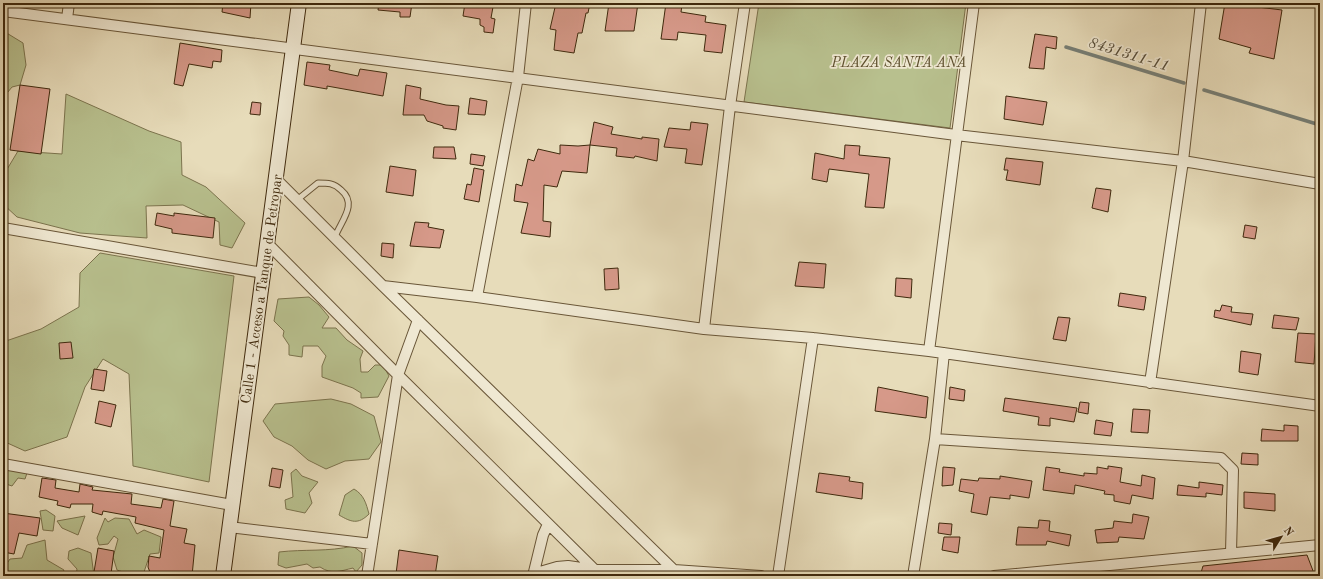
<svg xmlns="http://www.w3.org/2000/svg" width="1323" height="579" font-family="'Old Standard TT',serif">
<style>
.green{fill:#b8c08e;stroke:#7c744e}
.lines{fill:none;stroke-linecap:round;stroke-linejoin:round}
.stream{stroke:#777f76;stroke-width:3.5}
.building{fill:#d69989;stroke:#3f290d}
.lane-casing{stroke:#695638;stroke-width:7}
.street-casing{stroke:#695638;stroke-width:12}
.secondary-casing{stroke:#3f290d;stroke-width:16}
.lane{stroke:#efe8d2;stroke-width:5}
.street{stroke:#efe8d2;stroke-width:10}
.secondary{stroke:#efe8d2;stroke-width:14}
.labels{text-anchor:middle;stroke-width:3.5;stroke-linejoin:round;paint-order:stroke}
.park-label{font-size:14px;font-style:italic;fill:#5d4f2d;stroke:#efe8d2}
.street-label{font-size:14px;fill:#3f290d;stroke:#efe8d2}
.water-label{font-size:15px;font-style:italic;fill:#564d39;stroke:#efe8d2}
</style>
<rect width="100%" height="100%" fill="#e7dcba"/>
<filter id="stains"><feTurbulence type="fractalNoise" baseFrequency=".005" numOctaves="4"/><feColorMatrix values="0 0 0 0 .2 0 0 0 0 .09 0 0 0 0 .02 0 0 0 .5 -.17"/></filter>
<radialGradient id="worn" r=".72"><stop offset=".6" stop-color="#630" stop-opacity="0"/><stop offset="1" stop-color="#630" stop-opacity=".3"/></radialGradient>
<!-- green -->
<path class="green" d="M 759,3 L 966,3 L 950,128 L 744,102 Z
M 5,32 L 23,43 L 26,65 L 20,85 L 12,87 L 3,98 L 3,33 Z
M 66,94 L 149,131 L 181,142 L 182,175 L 206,187 L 245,223 L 232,248 L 220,245 L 219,222 L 183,205 L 146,206 L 147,238 L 80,233 L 17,217 L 3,204 L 3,176 L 18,151 L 62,154 Z
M 100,253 L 234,276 L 209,482 L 133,466 L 129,374 L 103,359 L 85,387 L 67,437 L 25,451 L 3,441 L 3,380 L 4,379 L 3,342 L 41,329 L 79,307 L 80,273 Z
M 309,297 L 319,305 L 329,317 L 322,328 L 336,328 L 347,340 L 363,351 L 360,359 L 361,372 L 368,372 L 375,365 L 383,365 L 389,376 L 378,397 L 361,398 L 361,393 L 353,388 L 322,377 L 322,366 L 326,356 L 318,346 L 303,346 L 302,357 L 289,355 L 289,345 L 283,336 L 284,331 L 274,321 L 278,299 Z
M 331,399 L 351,404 L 374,416 L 381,442 L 369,459 L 345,461 L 326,469 L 308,460 L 292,446 L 274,437 L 263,421 L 275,404 Z
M 3,469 L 28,470 L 25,479 L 18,478 L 12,486 L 3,483 Z
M 296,469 L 302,476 L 318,482 L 309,493 L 312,503 L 305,513 L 286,509 L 285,500 L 293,497 L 291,473 Z
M 354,489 C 364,495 366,503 369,514 C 358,525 351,522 339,515 L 345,495 Z
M 46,510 L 55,516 L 53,531 L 43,530 L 40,511 Z
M 85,516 L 78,535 L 62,528 L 57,521 Z
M 105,518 L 108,522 L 115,518 L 129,519 L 137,534 L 144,530 L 161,537 L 159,553 L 150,554 L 144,572 L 150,576 L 123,576 L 123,572 L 117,570 L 113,557 L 118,539 L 114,536 L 108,544 L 99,545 L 97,538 Z
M 45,540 L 47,560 L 64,570 L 61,576 L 3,576 L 3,569 L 10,559 L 22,558 L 27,545 Z
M 353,546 L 362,553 L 362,565 L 356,572 L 353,568 C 340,571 332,575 320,567 L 313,568 L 307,564 L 286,568 L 278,565 L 279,552 C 304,549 328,552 353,546 Z
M 78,548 L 91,553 L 94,576 L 76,576 L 77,569 L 68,559 L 69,551 Z"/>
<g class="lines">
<!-- stream -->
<path class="stream" d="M 1066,47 L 1184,83
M 1204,90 L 1320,125"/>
</g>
<!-- building -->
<path class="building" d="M 223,3 L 251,3 L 250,18 L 222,12 Z
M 379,3 L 412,3 L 410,17 L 400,17 L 400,12 L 378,10 Z
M 465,3 L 479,3 L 479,5 L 493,7 L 491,18 L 495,19 L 493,33 L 484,32 L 484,27 L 480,25 L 480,19 L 463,16 Z
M 556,3 L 590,3 L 588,13 L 586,13 L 582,33 L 578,33 L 574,53 L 554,50 L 556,30 L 550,29 Z
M 609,3 L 638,3 L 634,31 L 605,31 Z
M 666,3 L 682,5 L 681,12 L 706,16 L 705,22 L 726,25 L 722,53 L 704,51 L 706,35 L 678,32 L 677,40 L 661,39 Z
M 1225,3 L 1282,10 L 1274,59 L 1249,53 L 1251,48 L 1219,39 Z
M 1035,34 L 1057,37 L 1056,49 L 1046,47 L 1044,69 L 1029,68 Z
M 180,43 L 222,50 L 221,62 L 213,61 L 212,68 L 189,64 L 183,86 L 174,84 Z
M 307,62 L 330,65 L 329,70 L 358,76 L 360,69 L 387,73 L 383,96 L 327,86 L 327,89 L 304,85 Z
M 20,85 L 50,89 L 41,154 L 10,150 Z
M 406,85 L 421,88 L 420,99 L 446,105 L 459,106 L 456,130 L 443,128 L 443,126 L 427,121 L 424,115 L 403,115 Z
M 1006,96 L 1047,102 L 1043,125 L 1004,119 Z
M 470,98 L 487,101 L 485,115 L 468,114 Z
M 252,102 L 261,103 L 260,115 L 250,114 Z
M 594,122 L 613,127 L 611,134 L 642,139 L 642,137 L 659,139 L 657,161 L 635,156 L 634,158 L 616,156 L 617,148 L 590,145 Z
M 691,122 L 708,124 L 702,165 L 685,163 L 687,149 L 664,147 L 669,128 L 690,130 Z
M 560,145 L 578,146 L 590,145 L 587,173 L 562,171 L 557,187 L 544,185 L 543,221 L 551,222 L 550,237 L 521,233 L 528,203 L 514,201 L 516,184 L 522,186 L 528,159 L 534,161 L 538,149 L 560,154 Z
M 845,145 L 860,146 L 859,155 L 890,158 L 884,208 L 865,207 L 869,174 L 829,169 L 827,182 L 812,179 L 815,153 L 844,159 Z
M 434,147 L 454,147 L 456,159 L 433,158 Z
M 471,154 L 485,156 L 483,166 L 470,164 Z
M 1006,158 L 1043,162 L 1040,185 L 1006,180 L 1008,170 L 1004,170 Z
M 390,166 L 416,170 L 413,196 L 386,192 Z
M 474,168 L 484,170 L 479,202 L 464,199 L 467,184 L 471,185 Z
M 1096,188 L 1111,190 L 1108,212 L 1092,208 Z
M 157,213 L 174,216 L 174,213 L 215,218 L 213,238 L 172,233 L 172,229 L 155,225 Z
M 415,222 L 429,223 L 428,227 L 444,230 L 440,248 L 410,246 Z
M 1245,225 L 1257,227 L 1255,239 L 1243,237 Z
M 382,243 L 394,244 L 393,258 L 381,256 Z
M 799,262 L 826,264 L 824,288 L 795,286 Z
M 618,268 L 619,289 L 605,290 L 604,269 Z
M 896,278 L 912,279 L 911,298 L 895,296 Z
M 1120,293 L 1146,297 L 1144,310 L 1118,306 Z
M 1222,305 L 1232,307 L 1231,312 L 1253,314 L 1251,325 L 1214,317 L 1215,310 L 1220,311 Z
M 1274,315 L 1299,318 L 1296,330 L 1272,328 Z
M 1058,317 L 1070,318 L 1066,341 L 1053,339 Z
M 1298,333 L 1316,334 L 1314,364 L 1295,362 Z
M 71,342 L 73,358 L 60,359 L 59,343 Z
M 1241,351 L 1261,354 L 1258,375 L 1239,372 Z
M 94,369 L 107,371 L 104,391 L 91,389 Z
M 878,387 L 928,397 L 926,418 L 875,411 Z
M 950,387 L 965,390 L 964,401 L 949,399 Z
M 1005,398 L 1077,408 L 1074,422 L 1050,418 L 1050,426 L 1038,425 L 1039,417 L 1003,411 Z
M 99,401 L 116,405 L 111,427 L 95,423 Z
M 1080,402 L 1089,403 L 1088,414 L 1078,412 Z
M 1133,409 L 1150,410 L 1148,433 L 1131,432 Z
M 1096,420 L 1113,423 L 1111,436 L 1094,434 Z
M 1284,425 L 1298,426 L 1298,441 L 1261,441 L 1262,429 L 1284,431 Z
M 1242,453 L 1258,454 L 1258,465 L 1241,464 Z
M 1108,466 L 1122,468 L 1120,482 L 1141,486 L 1142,475 L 1155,478 L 1153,499 L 1132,495 L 1130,504 L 1114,501 L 1114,495 L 1104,494 L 1105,491 L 1075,485 L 1074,494 L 1043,490 L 1046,467 L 1060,469 L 1059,472 L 1084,476 L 1084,473 L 1097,474 L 1097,467 L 1108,469 Z
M 943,467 L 955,468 L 953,485 L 942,486 Z
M 272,468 L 283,470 L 280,488 L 269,486 Z
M 819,473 L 850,477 L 849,481 L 863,483 L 862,499 L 816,492 Z
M 1000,476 L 1032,481 L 1029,498 L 1010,495 L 1010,499 L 990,497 L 987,515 L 971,512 L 974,494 L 959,491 L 961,479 L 978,481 L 979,478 L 1000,479 Z
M 42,478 L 56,480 L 55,488 L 79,492 L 80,484 L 93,487 L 92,490 L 132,494 L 131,504 L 161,508 L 163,499 L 174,501 L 170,526 L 187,529 L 184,543 L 195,545 L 192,576 L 151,575 L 148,567 L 149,556 L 160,558 L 164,530 L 135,523 L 136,517 L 103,511 L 102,515 L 92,512 L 93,504 L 71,504 L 70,508 L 57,505 L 58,501 L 39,497 Z
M 1199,482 L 1223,485 L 1222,495 L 1206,493 L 1206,497 L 1177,495 L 1178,485 L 1199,488 Z
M 1244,492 L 1275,494 L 1275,511 L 1244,508 Z
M 3,513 L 40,518 L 37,536 L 19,533 L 14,554 L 3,552 Z
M 1133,514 L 1149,517 L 1144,539 L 1119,537 L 1118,542 L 1097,543 L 1095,530 L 1113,528 L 1114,521 L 1132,523 Z
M 1039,520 L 1050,521 L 1049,531 L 1071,535 L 1069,546 L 1047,541 L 1046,545 L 1016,545 L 1018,527 L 1038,528 Z
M 939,523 L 952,524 L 951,535 L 938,533 Z
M 944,537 L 960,537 L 958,553 L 942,550 Z
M 98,548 L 114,551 L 111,574 L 94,572 Z
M 399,550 L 438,556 L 435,576 L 396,574 Z
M 1307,555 L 1315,576 L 1200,576 L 1203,566 Z"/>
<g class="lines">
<!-- lane casing -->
<g class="lane-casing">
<path id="lane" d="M 297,200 L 318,183 C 328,183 334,183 341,190 C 358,204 341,221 335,237"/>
</g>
<!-- street casing -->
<g class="street-casing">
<path id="street" d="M 3,11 L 956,135 L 1183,161 L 1320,184
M 67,19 L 69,3
M 275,178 L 383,286 L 680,576
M 3,228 L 263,273
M 267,243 L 398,375 L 601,576
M 383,286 L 477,297 L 704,329 L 813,338 L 929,351 L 1320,406
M 477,297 L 518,77 L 526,3
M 704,329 L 730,106 L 745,3
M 929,351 L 974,3
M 1150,383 L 1183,161 L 1201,3
M 935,439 L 1221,458 L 1233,470 L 1231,553
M 3,464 L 232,505
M 229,527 L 372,544
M 533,574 L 557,567 L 568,566 L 595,570 L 674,570 L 761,576
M 367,576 L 398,375 L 418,320
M 533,576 L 543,535 L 548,524
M 778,576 L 813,338
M 913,576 L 935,439 L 944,353
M 994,576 L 1320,545"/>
</g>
<!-- secondary casing -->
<g class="secondary-casing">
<path id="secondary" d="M 223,576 L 299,3"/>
</g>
<!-- lane -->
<use href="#lane" class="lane"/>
<!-- street -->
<use href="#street" class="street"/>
<!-- secondary -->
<use href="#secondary" class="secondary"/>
</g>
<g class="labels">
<!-- park labels -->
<g class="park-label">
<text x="899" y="67">PLAZA SANTA ANA</text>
</g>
<!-- street labels -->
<g class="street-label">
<text transform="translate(261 289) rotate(-82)" y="5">Calle 1 - Acceso a Tanque de Petropar</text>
</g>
<!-- water labels -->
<g class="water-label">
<text transform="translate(1129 54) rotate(17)" y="5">8431311-11</text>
</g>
</g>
<!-- margin -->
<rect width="1323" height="579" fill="none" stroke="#e7dcba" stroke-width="16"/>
<rect x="4" y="4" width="1315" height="571" fill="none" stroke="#3f290d" stroke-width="2"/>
<rect x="8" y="8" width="1307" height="563" fill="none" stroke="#3f290d"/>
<!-- north arrow -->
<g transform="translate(1281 537) rotate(53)" stroke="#efe8d2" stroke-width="3" paint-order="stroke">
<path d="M0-3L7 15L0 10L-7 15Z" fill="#3f290d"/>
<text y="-6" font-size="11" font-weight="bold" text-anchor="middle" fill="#3f290d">N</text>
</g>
<rect width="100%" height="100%" filter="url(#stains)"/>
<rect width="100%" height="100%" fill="url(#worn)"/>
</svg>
